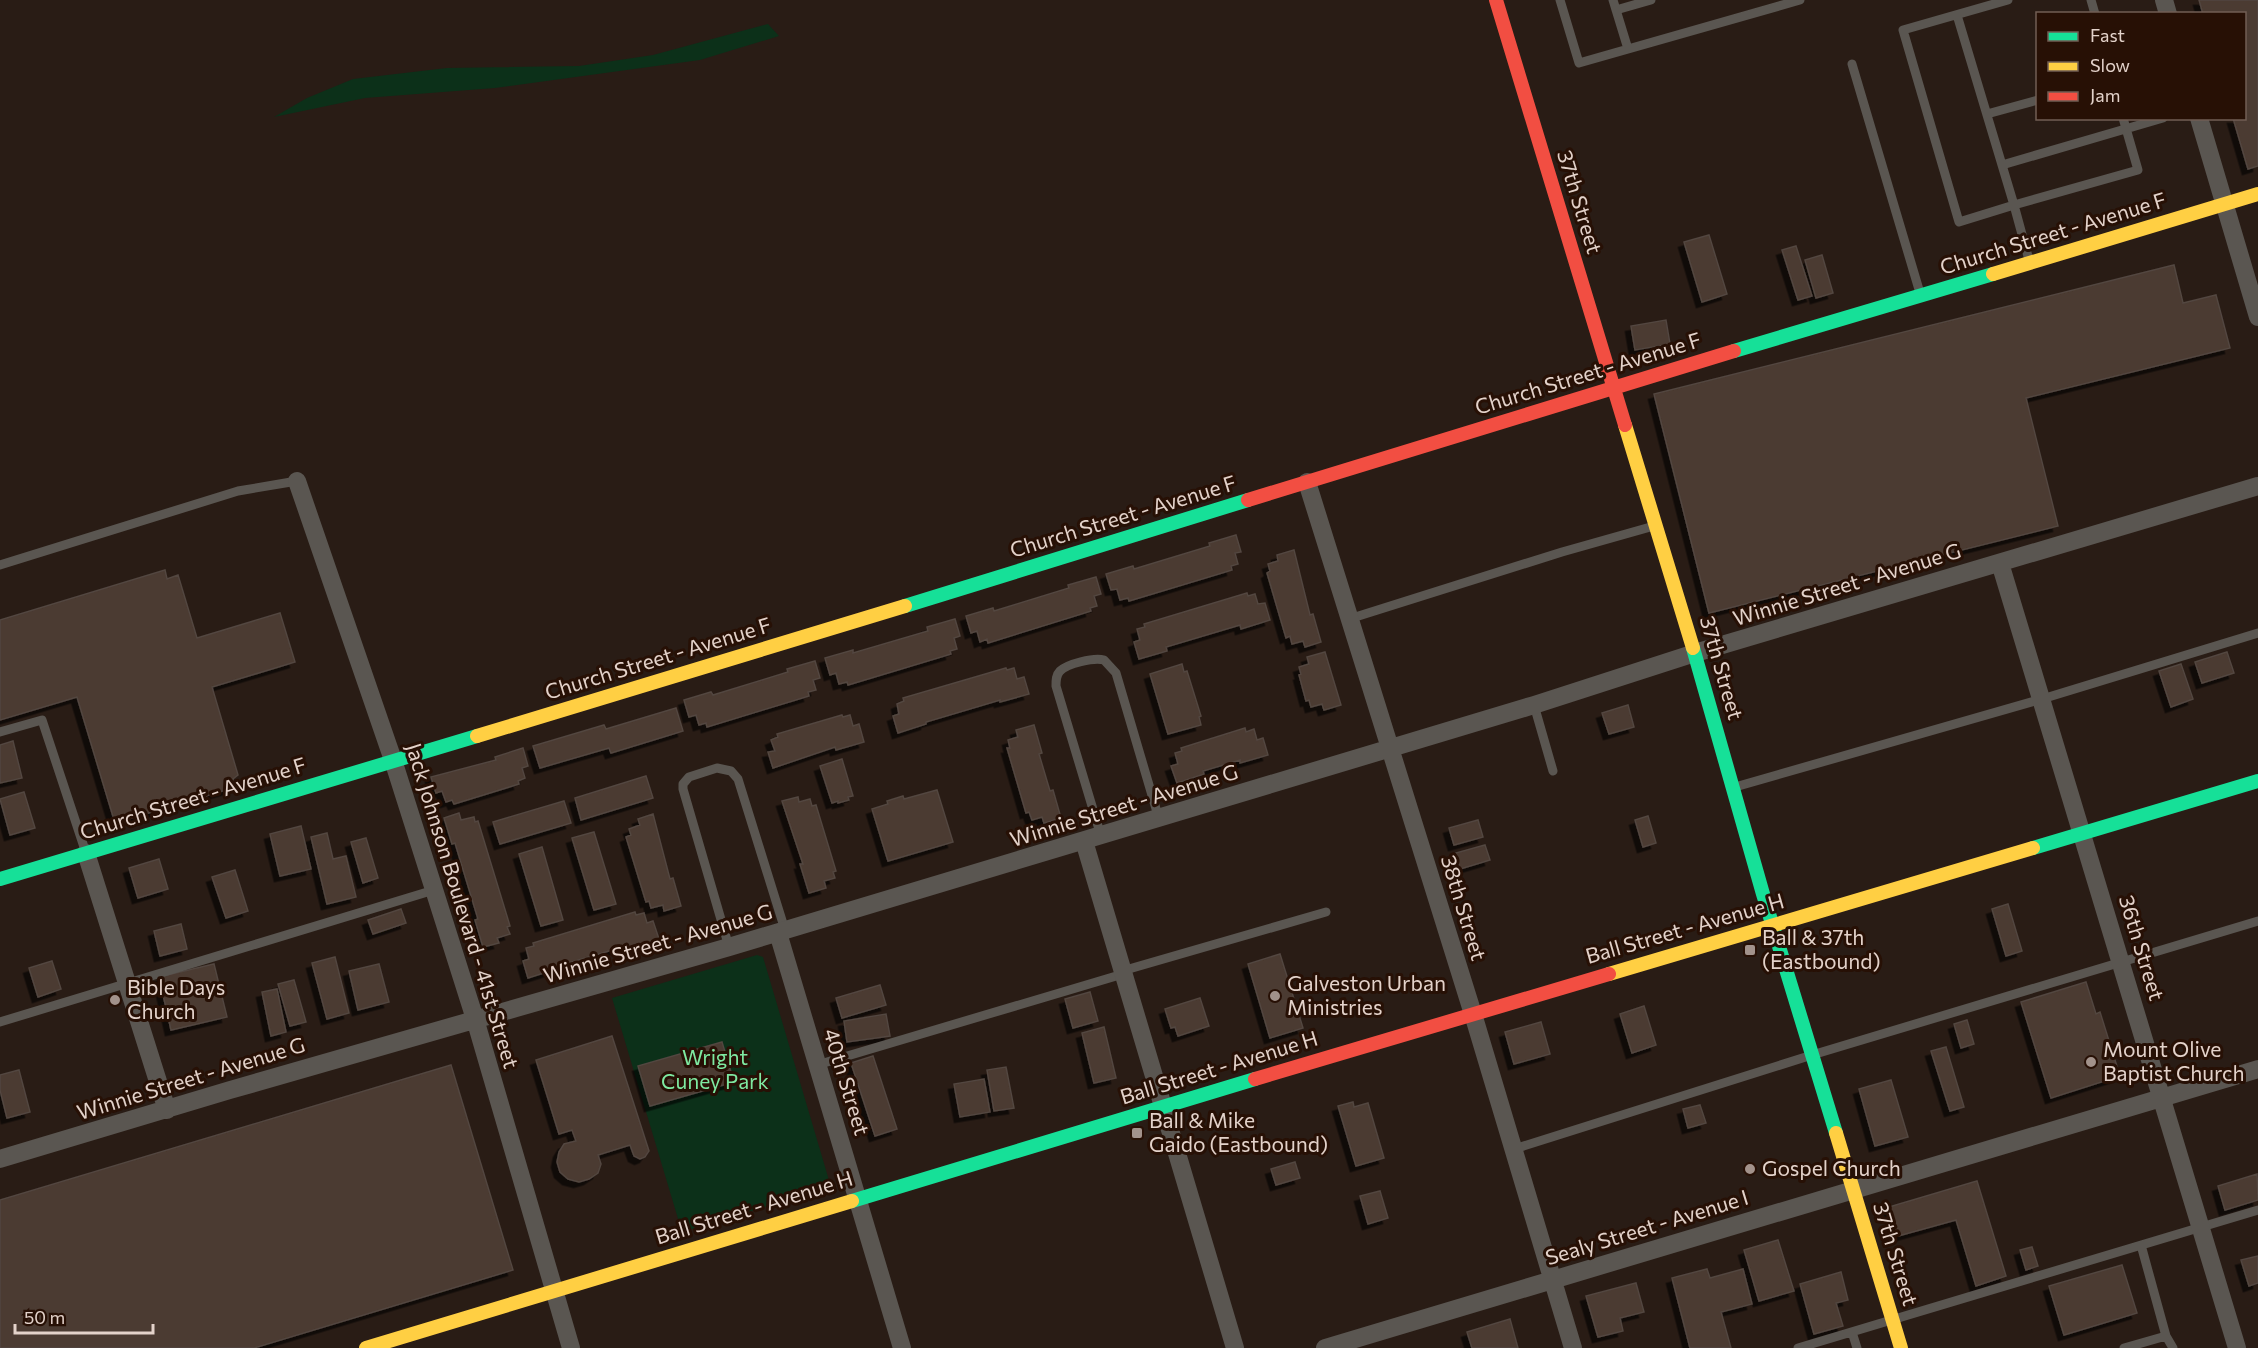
<svg xmlns="http://www.w3.org/2000/svg" width="2258" height="1348" font-family="Commissioner,sans-serif">
<style>
.green{fill:#0c3019}
.building{fill:#4b3a30;stroke:#524640;stroke-width:1.5;filter:url(#shadow)}
.lines{fill:none;stroke-linecap:round;stroke-linejoin:round}
.lane{stroke:#5a5651;stroke-width:9}
.street{stroke:#5a5651;stroke-width:18}
.fast{stroke:#16e098;stroke-width:14}
.slow{stroke:#ffcf43;stroke-width:14}
.jam{stroke:#f24e42;stroke-width:14}
.poi-dot{fill:#a2928b;stroke:#271005;stroke-width:2}
.labels{text-anchor:middle;stroke-width:6;stroke-linejoin:round;paint-order:stroke}
.street-label{font-size:21px;fill:#e3d2ca;stroke:#271005}
.poi-label{font-size:21px;fill:#e3d2ca;stroke:#271005;text-anchor:start}
.park-label{font-size:21px;fill:#7ee9a1;stroke:#271005}
</style>
<defs>
<filter id="shadow"><feDropShadow dx="-5.5" dy="5.5" stdDeviation="0" flood-color="#0009"/></filter>
</defs>
<rect width="100%" height="100%" fill="#291c15"/>
<!-- green -->
<path class="green" d="M 768,24 L 779,36 L 700,60 L 495,88 L 365,98 L 274,117 L 307,98 L 353,79 L 447,68 L 579,66 L 653,55 Z
M 757,955 L 763,957 L 831,1187 L 682,1232 L 612,998 Z"/>
<!-- building -->
<path class="building" d="M 2199,0 L 2258,0 L 2258,166 L 2248,169 L 2233,118 L 2244,118 L 2244,14 L 2203,14 Z
M 1709,235 L 1727,294 L 1702,302 L 1684,242 Z
M 1796,246 L 1812,296 L 1798,300 L 1782,250 Z
M 1822,255 L 1833,293 L 1816,298 L 1805,260 Z
M 2174,265 L 2183,303 L 2216,295 L 2230,348 L 2026,398 L 2058,526 L 1709,613 L 1654,394 Z
M 1666,320 L 1670,344 L 1635,350 L 1631,326 Z
M 1236,535 L 1241,552 L 1235,553 L 1238,564 L 1231,566 L 1232,570 L 1129,601 L 1128,598 L 1120,600 L 1117,589 L 1111,590 L 1106,574 L 1133,566 L 1134,569 L 1210,546 L 1209,543 Z
M 1294,550 L 1310,615 L 1313,614 L 1321,642 L 1305,647 L 1303,641 L 1292,644 L 1290,636 L 1286,638 L 1267,573 L 1270,571 L 1268,564 L 1278,561 L 1277,555 Z
M 165,570 L 167,579 L 178,575 L 197,638 L 280,613 L 295,662 L 212,687 L 238,775 L 233,779 L 236,787 L 115,823 L 77,697 L 0,720 L 0,620 Z
M 1096,577 L 1101,594 L 1094,596 L 1097,606 L 1090,608 L 1091,611 L 988,643 L 987,639 L 980,642 L 977,631 L 971,633 L 966,616 L 993,608 L 994,611 L 1069,588 L 1068,585 Z
M 1247,593 L 1248,596 L 1255,594 L 1258,604 L 1265,603 L 1270,620 L 1241,629 L 1240,625 L 1166,647 L 1167,651 L 1139,659 L 1134,642 L 1140,640 L 1137,629 L 1145,627 L 1144,624 Z
M 955,619 L 960,636 L 954,638 L 957,649 L 950,651 L 951,654 L 848,685 L 847,682 L 839,684 L 836,673 L 830,675 L 825,658 L 853,650 L 853,653 L 928,631 L 927,627 Z
M 1325,652 L 1341,705 L 1324,710 L 1322,704 L 1311,707 L 1309,700 L 1306,701 L 1299,675 L 1301,674 L 1299,667 L 1309,664 L 1307,657 Z
M 2227,652 L 2234,673 L 2202,683 L 2195,662 Z
M 815,661 L 820,678 L 813,680 L 816,690 L 808,692 L 809,696 L 707,727 L 706,723 L 699,725 L 696,715 L 689,717 L 684,700 L 711,692 L 713,695 L 788,672 L 787,669 Z
M 1182,664 L 1184,672 L 1187,671 L 1201,716 L 1199,717 L 1201,725 L 1168,734 L 1150,674 Z
M 2181,664 L 2193,699 L 2171,707 L 2159,671 Z
M 1006,668 L 1007,670 L 1014,668 L 1017,679 L 1024,677 L 1029,694 L 1000,702 L 1000,700 L 926,722 L 926,724 L 898,733 L 893,716 L 899,714 L 897,704 L 904,701 L 903,698 Z
M 1628,705 L 1634,727 L 1609,734 L 1602,713 Z
M 676,708 L 683,731 L 611,753 L 609,748 L 540,768 L 533,746 L 604,725 L 606,729 Z
M 842,715 L 843,717 L 850,715 L 853,726 L 859,724 L 864,742 L 836,750 L 835,747 L 773,768 L 768,752 L 775,751 L 771,740 L 778,737 L 777,734 Z
M 1034,725 L 1042,753 L 1039,754 L 1050,791 L 1053,790 L 1061,818 L 1044,823 L 1042,817 L 1032,820 L 1029,812 L 1026,813 L 1007,748 L 1010,748 L 1008,740 L 1018,737 L 1016,730 Z
M 1245,728 L 1246,732 L 1254,729 L 1257,740 L 1263,738 L 1268,755 L 1240,763 L 1240,760 L 1203,771 L 1204,774 L 1177,783 L 1171,766 L 1178,764 L 1175,753 L 1182,751 L 1181,748 Z
M 13,741 L 22,778 L 0,783 L 0,745 Z
M 523,748 L 528,766 L 522,768 L 525,778 L 518,781 L 519,784 L 454,804 L 452,800 L 446,802 L 442,791 L 436,793 L 431,777 L 496,760 L 495,757 Z
M 842,759 L 853,796 L 848,797 L 849,800 L 838,803 L 838,801 L 832,803 L 820,766 Z
M 646,776 L 653,798 L 581,820 L 575,798 Z
M 937,790 L 953,842 L 888,861 L 872,809 L 888,804 L 887,801 L 903,796 L 904,799 Z
M 24,792 L 35,828 L 10,835 L 0,799 Z
M 798,797 L 799,802 L 810,799 L 812,806 L 816,805 L 836,871 L 833,872 L 835,878 L 824,881 L 826,888 L 809,893 L 800,864 L 803,864 L 782,801 Z
M 564,801 L 571,823 L 500,844 L 493,822 Z
M 459,813 L 461,820 L 474,817 L 475,822 L 478,821 L 510,926 L 507,927 L 510,934 L 497,938 L 499,943 L 483,947 L 475,920 L 478,919 L 455,843 L 452,844 L 444,818 Z
M 653,814 L 670,879 L 673,878 L 681,906 L 664,911 L 663,905 L 651,908 L 649,901 L 646,902 L 626,837 L 631,835 L 629,829 L 640,825 L 638,819 Z
M 1648,816 L 1656,843 L 1643,847 L 1635,820 Z
M 1478,820 L 1483,837 L 1454,845 L 1449,828 Z
M 301,826 L 311,869 L 280,876 L 270,834 Z
M 594,832 L 616,904 L 594,910 L 572,838 Z
M 327,833 L 333,859 L 346,856 L 356,897 L 327,904 L 311,837 Z
M 366,838 L 378,878 L 363,883 L 351,842 Z
M 1485,845 L 1490,860 L 1460,869 L 1456,853 Z
M 542,847 L 563,920 L 541,926 L 519,854 Z
M 159,859 L 168,889 L 138,898 L 129,868 Z
M 235,870 L 248,911 L 226,918 L 212,877 Z
M 2008,904 L 2022,951 L 2006,956 L 1992,909 Z
M 401,909 L 406,923 L 373,934 L 368,920 Z
M 635,912 L 636,915 L 644,913 L 647,923 L 653,921 L 659,939 L 630,947 L 629,945 L 555,967 L 556,969 L 528,978 L 523,961 L 529,959 L 526,948 L 534,946 L 533,943 Z
M 181,924 L 187,949 L 160,956 L 154,931 Z
M 1280,954 L 1303,1028 L 1270,1038 L 1248,964 Z
M 335,957 L 349,1013 L 327,1019 L 312,963 Z
M 52,961 L 61,989 L 38,997 L 29,968 Z
M 214,964 L 227,1017 L 171,1030 L 159,977 Z
M 379,964 L 389,1002 L 358,1010 L 349,971 Z
M 294,980 L 306,1022 L 290,1026 L 278,984 Z
M 2086,982 L 2096,1014 L 2100,1012 L 2120,1076 L 2051,1098 L 2021,1002 Z
M 880,985 L 886,1005 L 842,1018 L 836,998 Z
M 277,989 L 286,1032 L 271,1036 L 262,992 Z
M 1090,992 L 1098,1021 L 1073,1028 L 1065,999 Z
M 1200,998 L 1209,1026 L 1178,1036 L 1175,1027 L 1171,1028 L 1165,1009 Z
M 1644,1006 L 1656,1045 L 1632,1053 L 1620,1014 Z
M 886,1014 L 890,1036 L 847,1042 L 844,1021 Z
M 1967,1020 L 1974,1044 L 1961,1048 L 1954,1024 Z
M 1541,1022 L 1550,1054 L 1514,1064 L 1505,1032 Z
M 1104,1027 L 1116,1078 L 1094,1083 L 1082,1033 Z
M 612,1036 L 649,1151 L 645,1157 L 640,1159 L 634,1156 L 630,1145 L 598,1155 L 601,1164 L 598,1173 L 589,1179 L 579,1182 L 568,1179 L 560,1172 L 557,1162 L 559,1152 L 564,1144 L 576,1141 L 572,1130 L 559,1134 L 536,1060 Z
M 722,1042 L 734,1082 L 650,1106 L 638,1066 Z
M 1946,1047 L 1964,1107 L 1950,1111 L 1931,1051 Z
M 873,1056 L 897,1129 L 875,1136 L 851,1063 Z
M 451,1065 L 513,1270 L 254,1348 L 0,1348 L 0,1200 Z
M 1006,1067 L 1014,1108 L 994,1111 L 987,1070 Z
M 19,1070 L 30,1112 L 7,1118 L 0,1090 L 0,1075 Z
M 984,1079 L 990,1112 L 960,1117 L 954,1084 Z
M 1891,1080 L 1908,1137 L 1875,1146 L 1859,1089 Z
M 1353,1102 L 1354,1107 L 1368,1103 L 1384,1158 L 1356,1166 L 1338,1106 Z
M 1700,1105 L 1706,1123 L 1688,1128 L 1683,1109 Z
M 1295,1162 L 1300,1178 L 1276,1185 L 1271,1169 Z
M 2257,1174 L 2258,1200 L 2225,1210 L 2218,1186 Z
M 1977,1181 L 2006,1276 L 1976,1286 L 1956,1220 L 1898,1236 L 1889,1207 Z
M 1380,1191 L 1388,1218 L 1368,1224 L 1360,1196 Z
M 1778,1240 L 1794,1291 L 1759,1301 L 1744,1250 Z
M 2032,1247 L 2038,1266 L 2026,1270 L 2020,1250 Z
M 2258,1256 L 2258,1283 L 2249,1286 L 2241,1260 Z
M 2122,1265 L 2137,1313 L 2064,1335 L 2049,1286 Z
M 1707,1269 L 1710,1278 L 1743,1269 L 1752,1304 L 1721,1312 L 1731,1348 L 1690,1348 L 1672,1278 Z
M 1841,1272 L 1848,1300 L 1836,1303 L 1843,1326 L 1814,1334 L 1800,1284 Z
M 1636,1283 L 1644,1312 L 1620,1318 L 1623,1331 L 1598,1337 L 1586,1296 Z
M 1510,1319 L 1518,1348 L 1472,1348 L 1467,1332 Z"/>
<g class="lines">
<!-- lane -->
<path class="lane" d="M 1560,0 L 1579,63 L 1800,0
M 1613,0 L 1628,49
M 2091,0 L 2095,14
M 1616,10 L 1651,0
M 1957,15 L 2014,205 L 1959,222 L 1903,30 L 2008,0
M 1852,64 L 1920,293
M 1987,114 L 2038,100
M 2002,165 L 2163,118
M 2029,260 L 2014,205 L 2138,170 L 2123,118
M 0,565 L 238,491 L 297,481
M 1349,619 L 1562,552 L 1654,526
M 1534,705 L 1553,771
M 0,732 L 42,720 L 85,850
M 1735,787 L 2042,699 L 2258,633
M 1101,836 L 1056,686 C 1056,680 1056,675 1060,671 C 1067,664 1094,657 1104,660 L 1116,673 L 1159,819
M 729,947 L 683,789 L 683,784 L 689,777 L 717,768 L 731,771 L 738,779 L 785,930
M 1122,971 L 1326,912
M 0,1022 L 434,890
M 817,1065 L 1123,974
M 1514,1149 L 1812,1055 L 2258,921
M 2141,1245 L 2166,1336
M 1852,1332 L 1857,1348
M 1798,1348 L 2258,1210
M 2124,1348 L 2166,1336 L 2173,1348"/>
<!-- street -->
<path class="street" d="M 2164,0 L 2168,14
M 2199,118 L 2258,317
M 297,481 L 393,760 L 475,1019 L 571,1348
M 1307,482 L 1473,1014 L 1573,1348
M 2000,563 L 2237,1348
M 1084,841 L 1235,1348
M 86,853 L 167,1110
M 778,933 L 902,1348
M 0,1159 L 230,1090 L 729,947 L 1534,705 L 1695,653 L 2258,486
M 1325,1348 L 2258,1069"/>
<!-- fast -->
<path class="fast" d="M 1734,351 L 1993,274
M 905,606 L 1248,500
M 1693,648 L 1763,894 L 1836,1133
M 2033,848 L 2258,781
M 0,879 L 477,736
M 852,1201 L 1255,1079"/>
<!-- slow -->
<path class="slow" d="M 1993,274 L 2258,194
M 1625,425 L 1693,648
M 477,736 L 905,606
M 1609,974 L 2033,848
M 1836,1133 L 1901,1348
M 366,1348 L 852,1201"/>
<!-- jam -->
<path class="jam" d="M 1496,0 L 1625,425
M 1248,500 L 1734,351
M 1255,1079 L 1609,974"/>
</g>
<!-- markers -->
<g class="poi-dot">
<rect x="1744" y="944" width="12" height="12" rx="3"/>
<circle cx="1275" cy="996" r="6"/>
<circle cx="115" cy="1000" r="6"/>
<circle cx="2091" cy="1062" r="6"/>
<rect x="1131" y="1127" width="12" height="12" rx="3"/>
<circle cx="1750" cy="1169" r="6"/>
</g>
<g class="labels">
<!-- street labels -->
<g class="street-label">
<text transform="translate(1579 202) rotate(73)" y="7">37th Street</text>
<text transform="translate(2053 234) rotate(-17)" y="7">Church Street - Avenue F</text>
<text transform="translate(1588 374) rotate(-17)" y="7">Church Street - Avenue F</text>
<text transform="translate(1123 517) rotate(-17)" y="7">Church Street - Avenue F</text>
<text transform="translate(1847 585) rotate(-17)" y="7">Winnie Street - Avenue G</text>
<text transform="translate(658 659) rotate(-17)" y="7">Church Street - Avenue F</text>
<text transform="translate(1721 668) rotate(74)" y="7">37th Street</text>
<text transform="translate(193 799) rotate(-17)" y="7">Church Street - Avenue F</text>
<text transform="translate(1124 806) rotate(-17)" y="7">Winnie Street - Avenue G</text>
<text transform="translate(462 906) rotate(73)" y="7">Jack Johnson Boulevard - 41st Street</text>
<text transform="translate(1463 908) rotate(73)" y="7">38th Street</text>
<text transform="translate(1685 929) rotate(-16)" y="7">Ball Street - Avenue H</text>
<text transform="translate(658 944) rotate(-16)" y="7">Winnie Street - Avenue G</text>
<text transform="translate(2141 948) rotate(73)" y="7">36th Street</text>
<text transform="translate(1219 1068) rotate(-17)" y="7">Ball Street - Avenue H</text>
<text transform="translate(191 1079) rotate(-17)" y="7">Winnie Street - Avenue G</text>
<text transform="translate(846 1082) rotate(73)" y="7">40th Street</text>
<text transform="translate(754 1208) rotate(-17)" y="7">Ball Street - Avenue H</text>
<text transform="translate(1647 1228) rotate(-17)" y="7">Sealy Street - Avenue I</text>
<text transform="translate(1895 1254) rotate(73)" y="7">37th Street</text>
</g>
<!-- poi labels -->
<g class="poi-label">
<text x="1762" y="945">Ball &amp; 37th<tspan x="1762" dy="24">(Eastbound)</tspan></text>
<text x="1287" y="991">Galveston Urban<tspan x="1287" dy="24">Ministries</tspan></text>
<text x="127" y="995">Bible Days<tspan x="127" dy="24">Church</tspan></text>
<text x="2103" y="1057">Mount Olive<tspan x="2103" dy="24">Baptist Church</tspan></text>
<text x="1149" y="1128">Ball &amp; Mike<tspan x="1149" dy="24">Gaido (Eastbound)</tspan></text>
<text x="1762" y="1176">Gospel Church</text>
</g>
<!-- park labels -->
<g class="park-label">
<text x="715" y="1065">Wright<tspan x="715" dy="24">Cuney Park</tspan></text>
</g>
</g>
<!-- legend -->
<rect x="2036" y="12" width="210" height="108" fill="#271005" stroke="#725e54" stroke-width="1.5"/>
<rect x="2048" y="32" width="30" height="9" fill="#16e098" stroke="#725e54" stroke-width="1.5"/>
<text x="2090" y="42" font-size="18" fill="#e3d2ca">Fast</text>
<rect x="2048" y="62" width="30" height="9" fill="#ffcf43" stroke="#725e54" stroke-width="1.5"/>
<text x="2090" y="72" font-size="18" fill="#e3d2ca">Slow</text>
<rect x="2048" y="92" width="30" height="9" fill="#f24e42" stroke="#725e54" stroke-width="1.5"/>
<text x="2090" y="102" font-size="18" fill="#e3d2ca">Jam</text>
<!-- scale -->
<path d="M15 1324v9h138v-9" fill="none" stroke="#e3d2ca" stroke-width="3"/>
<text x="24" y="1324" font-size="18" fill="#e3d2ca" stroke="#271005" stroke-width="4.5" paint-order="stroke">50 m</text>
</svg>
